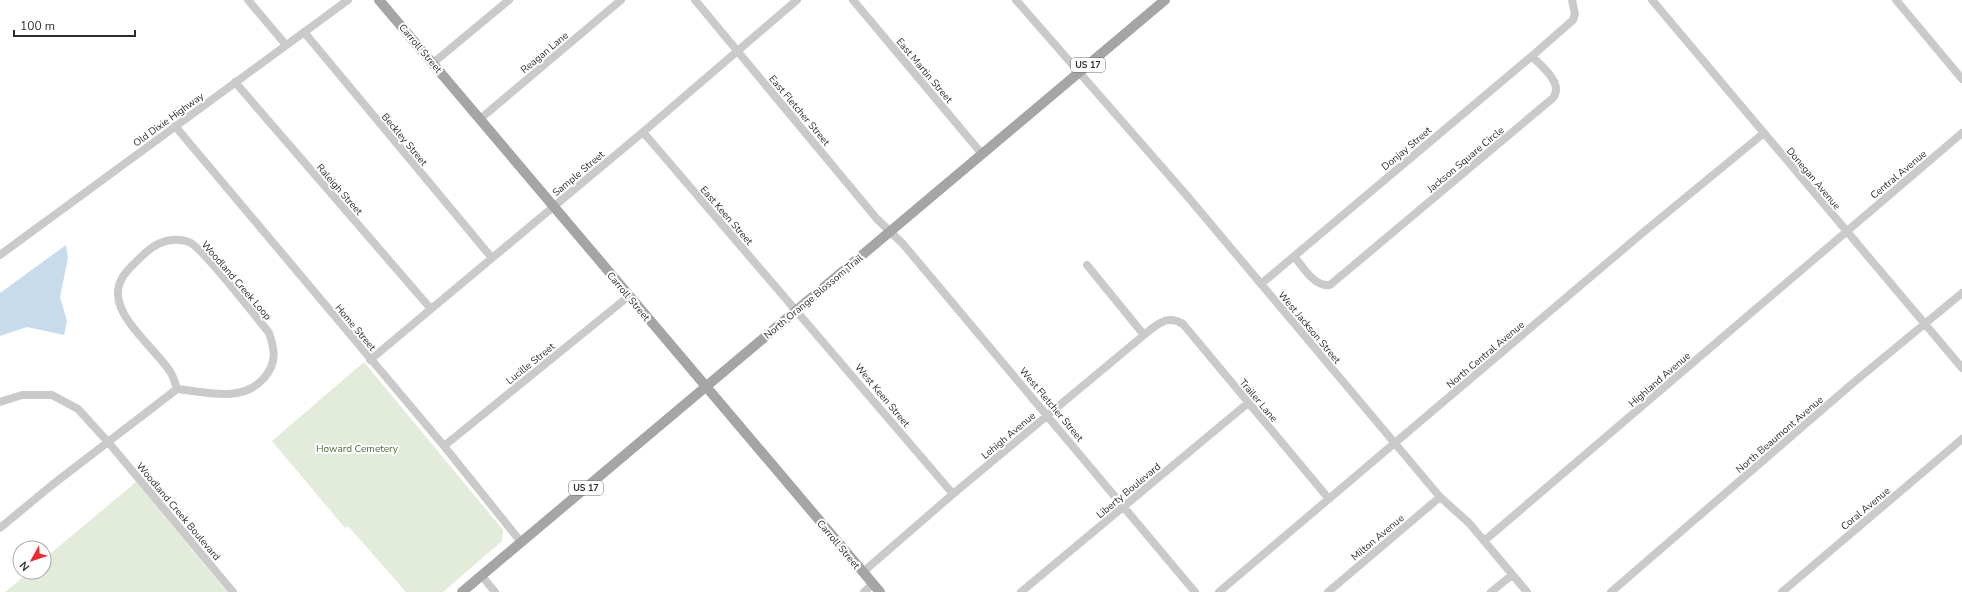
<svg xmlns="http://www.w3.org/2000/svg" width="1962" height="592" font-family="'Nunito Sans',sans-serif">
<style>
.green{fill:#e3ebda}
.water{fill:#c6dcec}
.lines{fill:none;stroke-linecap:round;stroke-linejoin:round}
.minor{stroke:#cacaca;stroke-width:8}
.major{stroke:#a5a5a5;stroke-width:10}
.labels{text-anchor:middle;stroke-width:4;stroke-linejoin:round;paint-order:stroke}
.shield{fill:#fff;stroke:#6c6c6c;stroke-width:1}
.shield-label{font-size:9px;font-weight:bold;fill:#2d2d2d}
.street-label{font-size:10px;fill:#2d2d2d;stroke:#fff}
.park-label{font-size:10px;fill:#4f693a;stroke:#fff}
</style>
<rect width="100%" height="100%" fill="#fff"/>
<!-- green -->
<path class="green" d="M 364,362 L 503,530 L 502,541 L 443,592 L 406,592 L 348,526 L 345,528 L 272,441 Z
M 136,482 L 227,592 L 5,592 L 29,572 L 44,572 L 44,559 Z"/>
<!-- water -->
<path class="water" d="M 66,245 L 68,258 L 60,297 L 67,321 L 64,335 L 27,327 L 0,336 L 0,293 Z"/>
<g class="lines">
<!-- minor -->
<path class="minor" d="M 248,0 L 286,45
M 695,0 L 877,219 L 903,244 L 1195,592
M 853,0 L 982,154
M 1016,0 L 1188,197 L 1440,497 L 1469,523 L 1527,592
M 1652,0 L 1962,368
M 1896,0 L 1962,79
M 304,32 L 492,258
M 433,63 L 509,0
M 235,82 L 431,309
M 480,119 L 621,0
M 175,126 L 444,446 L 521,542
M 643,132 L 953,494
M 0,255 L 348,0
M 1294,256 C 1303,267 1314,287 1330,285 L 1553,98 C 1564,83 1542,67 1532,56 L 1573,20 L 1575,14 L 1572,0
M 1087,265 L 1144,335
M 1261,284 L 1532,56
M 370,360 L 643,132 L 797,0
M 0,402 L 22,395 L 52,395 L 78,409 L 109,443 L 233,592
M 444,446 L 629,296
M 0,528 L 52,485 L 177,389 C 206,392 243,403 264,378 C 277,363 275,350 269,333 C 257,318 201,246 189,242 C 171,236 155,243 142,256 C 131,267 117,277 118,295 C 119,321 155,349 169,370 C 173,375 175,383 177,389
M 1484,541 L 1962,133
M 863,572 L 953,494 L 1144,335 C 1156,325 1167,314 1183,324 L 1329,499
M 481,575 L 495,592
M 864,592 L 873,584
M 1021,592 L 1248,403
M 1219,592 L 1640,235 L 1764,133
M 1328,592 L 1440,497
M 1491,592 L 1512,575
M 1611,592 L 1853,383 L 1962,293
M 1782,592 L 1962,439"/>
<!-- major -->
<path class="major" d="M 379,0 L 880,592
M 462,592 L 1165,0"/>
</g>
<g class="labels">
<!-- shield labels -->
<g class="shield">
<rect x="1071" y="58" width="34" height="14" rx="3"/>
<rect x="569" y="481" width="34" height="14" rx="3"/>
</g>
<g class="shield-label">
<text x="1088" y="68">US 17</text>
<text x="586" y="491">US 17</text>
</g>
<!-- street labels -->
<g class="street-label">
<text transform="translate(421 48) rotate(50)" y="4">Carroll Street</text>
<text transform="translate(544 52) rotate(-40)" y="4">Reagan Lane</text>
<text transform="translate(925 70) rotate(50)" y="4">East Martin Street</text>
<text transform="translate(800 110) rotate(50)" y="4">East Fletcher Street</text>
<text transform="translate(168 119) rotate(-36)" y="4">Old Dixie Highway</text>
<text transform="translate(405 139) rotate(50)" y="4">Beckley Street</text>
<text transform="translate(1406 148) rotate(-40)" y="4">Donjay Street</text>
<text transform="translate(1465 159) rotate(-40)" y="4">Jackson Square Circle</text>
<text transform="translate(578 173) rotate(-40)" y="4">Sample Street</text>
<text transform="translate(1898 174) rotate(-40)" y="4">Central Avenue</text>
<text transform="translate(1814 178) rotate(50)" y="4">Donegan Avenue</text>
<text transform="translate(340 189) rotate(49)" y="4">Raleigh Street</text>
<text transform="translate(727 215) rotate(49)" y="4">East Keen Street</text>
<text transform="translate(237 280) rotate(49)" y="4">Woodland Creek Loop</text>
<text transform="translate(629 296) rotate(50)" y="4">Carroll Street</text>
<text transform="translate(813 296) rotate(-40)" y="4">North Orange Blossom Trail</text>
<text transform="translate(356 327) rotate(50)" y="4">Home Street</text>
<text transform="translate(1310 327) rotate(50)" y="4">West Jackson Street</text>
<text transform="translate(1485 354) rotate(-40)" y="4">North Central Avenue</text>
<text transform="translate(530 363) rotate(-39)" y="4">Lucille Street</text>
<text transform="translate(1659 379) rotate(-41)" y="4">Highland Avenue</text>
<text transform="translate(883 395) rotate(50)" y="4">West Keen Street</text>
<text transform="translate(1259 400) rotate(50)" y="4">Trailer Lane</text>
<text transform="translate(1052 404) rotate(50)" y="4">West Fletcher Street</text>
<text transform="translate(1779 434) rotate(-41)" y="4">North Beaumont Avenue</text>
<text transform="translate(1008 435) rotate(-40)" y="4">Lehigh Avenue</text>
<text transform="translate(1128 490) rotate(-40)" y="4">Liberty Boulevard</text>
<text transform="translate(1865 508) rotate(-40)" y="4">Coral Avenue</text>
<text transform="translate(179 511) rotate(50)" y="4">Woodland Creek Boulevard</text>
<text transform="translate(1377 537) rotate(-40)" y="4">Milton Avenue</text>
<text transform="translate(839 544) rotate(50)" y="4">Carroll Street</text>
</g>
<!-- park labels -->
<g class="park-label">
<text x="357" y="452">Howard Cemetery</text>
</g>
</g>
<!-- north arrow -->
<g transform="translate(32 560) rotate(230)"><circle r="19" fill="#ffffff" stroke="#ababab"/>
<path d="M0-3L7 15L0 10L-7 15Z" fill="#e82b34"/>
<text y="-6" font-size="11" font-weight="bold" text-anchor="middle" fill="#2d2d2d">N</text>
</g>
<!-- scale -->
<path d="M14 30v6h121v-6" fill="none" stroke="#2d2d2d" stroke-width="2"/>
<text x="20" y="30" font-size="12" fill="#2d2d2d" stroke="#ffffff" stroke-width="3" paint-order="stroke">100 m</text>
</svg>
